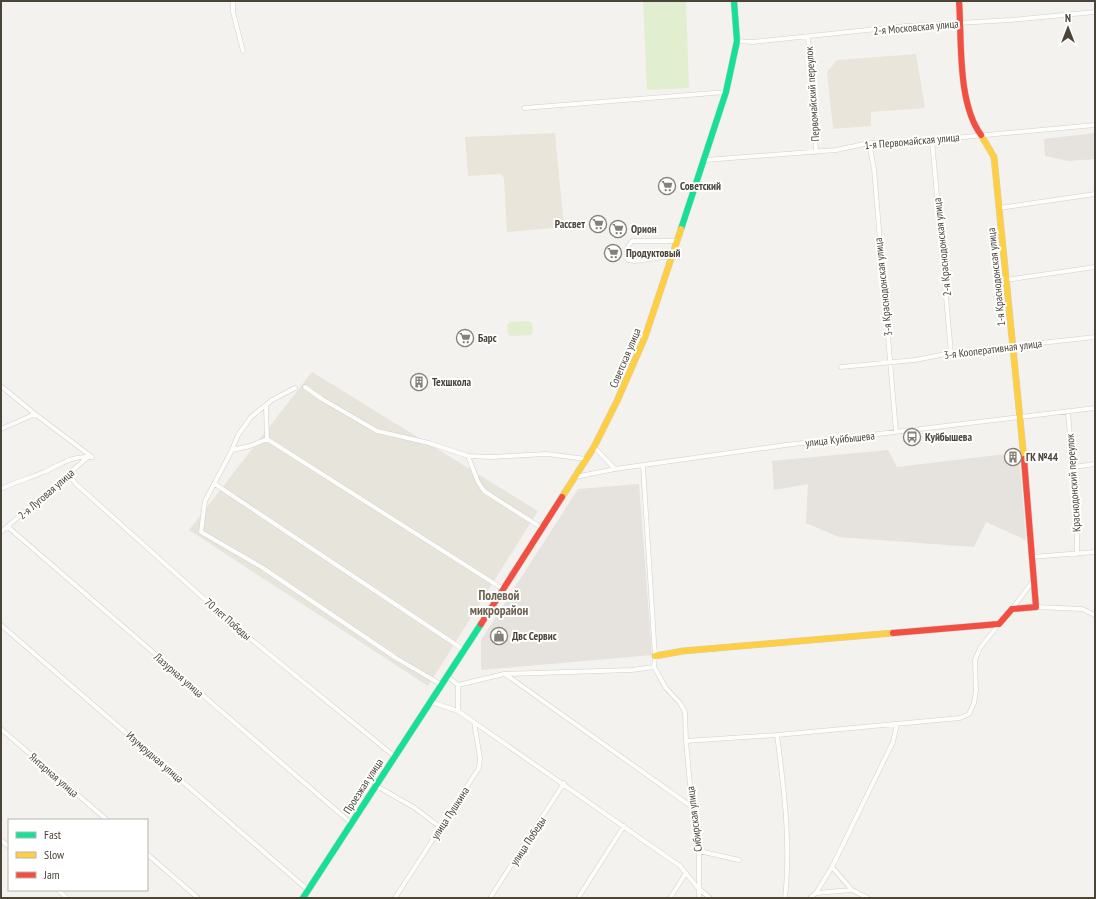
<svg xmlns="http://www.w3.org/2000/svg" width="1096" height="899" font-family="'PT Sans Narrow',sans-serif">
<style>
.residential{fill:#e7e4dc}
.industrial{fill:#e6e2de}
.education{fill:#eae5da}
.green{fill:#e1eecf}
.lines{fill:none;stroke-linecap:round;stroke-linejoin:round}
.street-casing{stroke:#d2d0cb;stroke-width:5}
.fast-casing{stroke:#d3cfc5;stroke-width:7}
.slow-casing{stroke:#d3cfc5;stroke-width:7}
.jam-casing{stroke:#d3cfc5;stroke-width:7}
.street{stroke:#fdfdfc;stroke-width:4}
.fast{stroke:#16e098;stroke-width:6}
.slow{stroke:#ffcf43;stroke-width:6}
.jam{stroke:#f24e42;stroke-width:6}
.labels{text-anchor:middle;stroke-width:4;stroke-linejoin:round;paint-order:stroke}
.street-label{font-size:11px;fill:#4b4439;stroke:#fff}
.poi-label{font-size:11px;font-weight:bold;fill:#4b4439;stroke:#fff;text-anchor:start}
.quarter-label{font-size:13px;font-weight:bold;fill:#6e6250;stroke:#fff}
</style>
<rect width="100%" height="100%" fill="#f4f2ee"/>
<!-- residential -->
<path class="residential" d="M 312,372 L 538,511 L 428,686 L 189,530 Z"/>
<!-- industrial -->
<path class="industrial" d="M 1095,133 L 1095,159 L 1068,161 L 1045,156 L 1044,139 Z
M 888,450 L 897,467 L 1006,454 L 1020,465 L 1026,540 L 986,522 L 974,547 L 839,537 L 806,523 L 808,484 L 774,490 L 772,461 Z
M 639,484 L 652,655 L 481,670 L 481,640 L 578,489 Z"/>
<!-- education -->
<path class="education" d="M 916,54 L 925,108 L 871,112 L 871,126 L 833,129 L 827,72 L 837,60 Z
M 555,133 L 564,227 L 507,232 L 504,178 L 501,174 L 468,176 L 465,137 Z"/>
<!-- green -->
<path class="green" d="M 643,1 L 686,1 L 689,88 L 647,90 Z
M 528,321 L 532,323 L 533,332 L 531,335 L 511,336 L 508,334 L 507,325 L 510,322 Z"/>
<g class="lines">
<!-- street casing -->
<g class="street-casing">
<path id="street" d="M 233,1 L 233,12 L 243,51
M 808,37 L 816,152
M 737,41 L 753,42 L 906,26 L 1011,20 L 1095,12
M 524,108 L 726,92
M 932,140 L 951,353
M 869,143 L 874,169 L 896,432
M 705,160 L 836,150 L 869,143 L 932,140 L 1095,125
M 999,208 L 1095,194
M 672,256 L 635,261 L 628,260 C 626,251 626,248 632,241 L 677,241
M 1006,280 L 1095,267
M 841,367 L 915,360 L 951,353 L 1095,337
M 1,386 L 35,414 L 92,457
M 305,387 L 322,399 L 377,431 L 429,443 L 468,456 L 491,457 L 547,454 L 586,459
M 295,388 L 272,400 L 251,417 L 238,435 L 232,450 L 205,501 L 201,532 L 263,568 L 396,658 L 442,685
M 266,406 L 267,439 L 503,589
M 1068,412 L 1077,523 L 1077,554
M 1,429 L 35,414
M 594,447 L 615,469 L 786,445 L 1095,408
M 232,450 L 250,446 L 267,439
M 468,456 L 478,482 L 484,491 L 542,528
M 643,466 L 655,656 L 654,667
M 1073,467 L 1095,464
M 69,475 L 76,484 L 230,622 L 394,756
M 575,477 L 615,469
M 215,484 L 464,650
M 1,489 C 15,482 30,478 44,472 C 60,465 71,456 88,457
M 8,527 L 351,823
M 1,532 L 88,457 L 92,457
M 1031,557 L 1095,552
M 1036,607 L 1082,609 L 1095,615
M 1012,609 L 1033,581
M 1,625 L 308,890
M 505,674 L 692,807
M 447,676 L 458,685 L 504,674 L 632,670 L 654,667 L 666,688 L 680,703 L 685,712 L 686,741 L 777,735 C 784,788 791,844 785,898
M 458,685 L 458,711 L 680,866 L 698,888 L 710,898
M 431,702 L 458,711
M 1,729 L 107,820
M 777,735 L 960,718 L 969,714 L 974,703 L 976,691 L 975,660 L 980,648 L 999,624
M 686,741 L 692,807 L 699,851 L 699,898
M 375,785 L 415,808 L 441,828
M 1,840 L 9,847
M 699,851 L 739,860
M 147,854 L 198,898
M 832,867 L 852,890 L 868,898
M 58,890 L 67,898
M 816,893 L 852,890
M 395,898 L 479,768 L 480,758 L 474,722
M 490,898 L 564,783
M 578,898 L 624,826
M 670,898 L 686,873
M 810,898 L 816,893 L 832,867 L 893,742 L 897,724"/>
</g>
<!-- fast casing -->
<g class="fast-casing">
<path id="fast" d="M 681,229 L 726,92 L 737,41 L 734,1
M 303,898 L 481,624"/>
</g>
<!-- slow casing -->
<g class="slow-casing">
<path id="slow" d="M 981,135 L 994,157 L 1024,459
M 562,497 L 594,447 L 617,401 L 645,337 L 681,229
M 655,656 L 683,651 L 893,633"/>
</g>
<!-- jam casing -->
<g class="jam-casing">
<path id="jam" d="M 959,1 C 962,40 957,102 981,135
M 481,624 L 562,497
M 893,633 L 999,624 L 1012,609 L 1036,607 L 1024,459"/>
</g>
<!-- street -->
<use href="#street" class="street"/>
<!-- fast -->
<use href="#fast" class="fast"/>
<!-- slow -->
<use href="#slow" class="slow"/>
<!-- jam -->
<use href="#jam" class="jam"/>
</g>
<!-- icons -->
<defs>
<g id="supermarket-ring" transform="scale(0.9)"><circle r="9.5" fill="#fff" stroke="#868178" stroke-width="1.5"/><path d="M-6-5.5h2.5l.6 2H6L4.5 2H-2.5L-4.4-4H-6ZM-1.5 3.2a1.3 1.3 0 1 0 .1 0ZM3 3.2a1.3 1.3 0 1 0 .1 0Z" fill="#868178"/></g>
<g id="building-ring" transform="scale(0.9)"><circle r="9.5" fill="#fff" stroke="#868178" stroke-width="1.5"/><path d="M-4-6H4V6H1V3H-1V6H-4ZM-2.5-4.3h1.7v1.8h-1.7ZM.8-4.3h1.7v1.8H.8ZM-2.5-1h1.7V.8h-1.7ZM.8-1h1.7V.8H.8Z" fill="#868178"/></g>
<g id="bus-ring" transform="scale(0.9)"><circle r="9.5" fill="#fff" stroke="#868178" stroke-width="1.5"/><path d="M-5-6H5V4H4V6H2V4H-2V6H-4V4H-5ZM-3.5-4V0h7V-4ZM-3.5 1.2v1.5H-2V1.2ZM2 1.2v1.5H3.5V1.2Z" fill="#868178"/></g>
<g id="shop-ring" transform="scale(0.9)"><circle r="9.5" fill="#fff" stroke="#868178" stroke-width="1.5"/><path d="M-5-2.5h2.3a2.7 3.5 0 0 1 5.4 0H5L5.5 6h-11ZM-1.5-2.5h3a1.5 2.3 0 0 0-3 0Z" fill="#868178"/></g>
</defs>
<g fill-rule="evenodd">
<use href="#supermarket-ring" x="667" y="186"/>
<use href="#supermarket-ring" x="598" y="224"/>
<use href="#supermarket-ring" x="618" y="229"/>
<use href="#supermarket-ring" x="613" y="253"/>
<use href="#supermarket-ring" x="465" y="338"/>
<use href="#building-ring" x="419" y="382"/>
<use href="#bus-ring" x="912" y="437"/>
<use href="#building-ring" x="1013" y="457"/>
<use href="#shop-ring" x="499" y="636"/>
</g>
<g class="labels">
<!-- street labels -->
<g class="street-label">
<text transform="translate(916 27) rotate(-5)" y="4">2-я Московская улица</text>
<text transform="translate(812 94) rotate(-94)" y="4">Первомайский переулок</text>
<text transform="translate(912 141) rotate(-5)" y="4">1-я Первомайская улица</text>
<text transform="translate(942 247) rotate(-96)" y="4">2-я Краснодонская улица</text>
<text transform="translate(996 277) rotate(-96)" y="4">1-я Краснодонская улица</text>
<text transform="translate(883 287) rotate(-96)" y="4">3-я Краснодонская улица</text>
<text transform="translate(993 349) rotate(-7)" y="4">3-я Кооперативная улица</text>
<text transform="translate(625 358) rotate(-67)" y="4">Советская улица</text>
<text transform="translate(840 439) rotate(-6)" y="4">улица Куйбышева</text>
<text transform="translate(1073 483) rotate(-94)" y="4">Краснодонский переулок</text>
<text transform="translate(46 494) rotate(-41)" y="4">2-я Луговая улица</text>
<text transform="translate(228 619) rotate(41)" y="4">70 лет Победы</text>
<text transform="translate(179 675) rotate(41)" y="4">Лазурная улица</text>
<text transform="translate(155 757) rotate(41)" y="4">Изумрудная улица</text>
<text transform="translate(54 775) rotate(41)" y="4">Янтарная улица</text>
<text transform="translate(363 786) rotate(-57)" y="4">Проезжая улица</text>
<text transform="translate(450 813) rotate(-57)" y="4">улица Пушкина</text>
<text transform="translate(694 819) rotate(-97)" y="4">Сибирская улица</text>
<text transform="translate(528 841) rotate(-57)" y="4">улица Победы</text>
</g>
<!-- poi labels -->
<g class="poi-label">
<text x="680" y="190">Советский</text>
<text x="585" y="228" text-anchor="end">Рассвет</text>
<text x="631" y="233">Орион</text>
<text x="626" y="257">Продуктовый</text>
<text x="478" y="342">Барс</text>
<text x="432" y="386">Техшкола</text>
<text x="925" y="441">Куйбышева</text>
<text x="1026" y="461">ГК №44</text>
<text x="512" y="640">Двс Сервис</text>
</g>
<!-- quarter labels -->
<g class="quarter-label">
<text x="499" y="600">Полевой<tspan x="499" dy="15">микрорайон</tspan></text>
</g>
</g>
<!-- border -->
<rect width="1096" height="899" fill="none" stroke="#4b4439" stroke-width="4"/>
<!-- legend -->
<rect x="8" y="819" width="140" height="72" fill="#ffffff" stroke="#b7b4b0"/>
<rect x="16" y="832" width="20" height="6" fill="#16e098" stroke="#b7b4b0"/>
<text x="44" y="839" font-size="12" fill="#4b4439">Fast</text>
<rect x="16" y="852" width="20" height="6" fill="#ffcf43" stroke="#b7b4b0"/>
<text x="44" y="859" font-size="12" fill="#4b4439">Slow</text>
<rect x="16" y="872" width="20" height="6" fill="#f24e42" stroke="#b7b4b0"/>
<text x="44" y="879" font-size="12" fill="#4b4439">Jam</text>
<!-- north arrow -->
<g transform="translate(1068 28)" stroke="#ffffff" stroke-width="3" paint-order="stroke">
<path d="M0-3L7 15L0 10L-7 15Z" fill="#4b4439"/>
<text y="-6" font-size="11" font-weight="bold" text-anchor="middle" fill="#4b4439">N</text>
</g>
</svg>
